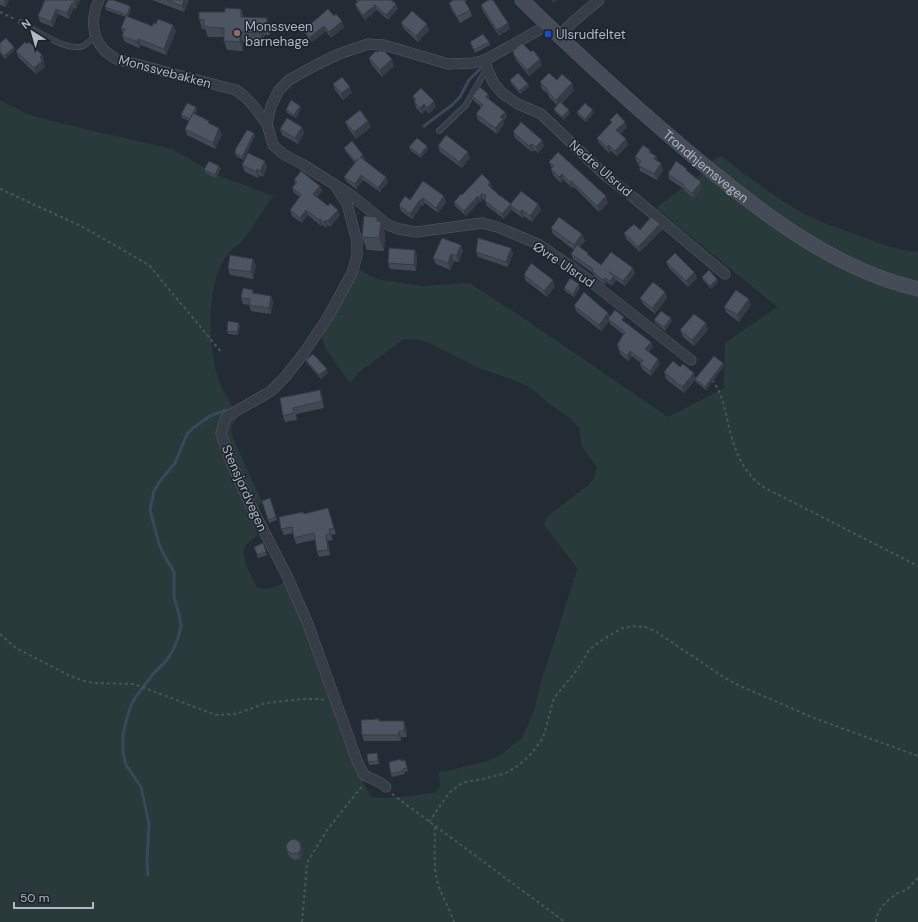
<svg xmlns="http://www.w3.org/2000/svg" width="918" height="922" font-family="'DM Sans',sans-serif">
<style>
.green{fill:#293a3a}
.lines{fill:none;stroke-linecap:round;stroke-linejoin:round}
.stream{stroke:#3a485c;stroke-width:3}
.service-casing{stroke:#545b64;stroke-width:6}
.minor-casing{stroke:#545b64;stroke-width:11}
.secondary-casing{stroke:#545b64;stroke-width:15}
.path{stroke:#475658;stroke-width:2;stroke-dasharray:3 3;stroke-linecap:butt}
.service{stroke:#363d46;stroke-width:5}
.minor{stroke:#363d46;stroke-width:10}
.secondary{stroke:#454c58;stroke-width:14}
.wall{fill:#414953}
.shaded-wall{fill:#353c44}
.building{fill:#4c5561;stroke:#353c44}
.education-dot{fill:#8d6e63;stroke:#1c222b;stroke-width:1.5}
.transit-dot{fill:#1a4fb4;stroke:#1c222b;stroke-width:1.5}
.labels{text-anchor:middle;stroke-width:3;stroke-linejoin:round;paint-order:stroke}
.poi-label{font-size:13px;fill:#b1b8c2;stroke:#1c222b;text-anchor:start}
.street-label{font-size:13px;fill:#b1b8c2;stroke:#1c222b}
</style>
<rect width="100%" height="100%" fill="#232b35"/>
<!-- green -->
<path class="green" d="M 0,100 L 28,114 L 55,122 L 172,149 L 217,175 L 274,196 C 263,209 256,223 246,236 C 241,244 232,248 227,255 C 206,284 208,342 217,375 C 221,391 233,403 237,419 L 231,426 L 233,438 L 262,502 L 254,511 L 258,535 C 255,538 249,541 246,545 C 239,555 252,579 258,588 C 268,591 279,585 289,580 L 365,786 L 371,797 C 386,800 421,795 436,792 L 440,788 L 439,770 L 443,772 L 487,761 L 499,756 L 522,738 L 535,708 L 540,685 L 577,570 L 574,564 L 544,525 L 545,521 L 549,515 L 587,486 L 594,478 L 597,468 L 582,446 L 579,428 L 571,419 L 547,402 L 532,389 L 521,383 L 477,367 L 431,344 L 420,340 L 404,339 L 358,373 L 350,383 L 326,349 L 320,332 L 356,268 L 377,279 L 421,286 L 469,283 L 516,313 L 668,417 L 724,388 L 725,343 L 777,307 L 656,208 L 705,171 L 709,163 L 718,157 L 723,157 C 749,178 775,197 803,213 C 821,223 841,229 860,236 C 879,243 898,250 918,252 L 918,922 L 0,922 Z"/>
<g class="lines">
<!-- stream -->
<path class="stream" d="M 424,126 L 452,105 L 460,97 L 469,80 L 480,69
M 148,875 L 147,859 L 149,824 L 141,787 L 126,765 L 123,752 L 123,734 L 126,722 L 131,705 L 137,695 L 153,674 L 166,661 L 173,650 L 178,638 L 181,626 L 179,614 L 174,597 L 174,572 L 164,555 L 159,544 L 150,510 L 154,491 L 160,481 L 175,463 L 187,434 L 192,429 L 210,416 L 225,410"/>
<!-- service casing -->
<g class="service-casing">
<path id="service" d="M 21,22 C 35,30 67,52 83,46 C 87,44 92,39 95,36
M 439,131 L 466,105 L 487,68"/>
</g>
<!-- minor casing -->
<g class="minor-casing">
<path id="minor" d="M 99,0 C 91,17 91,35 104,50 C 107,53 112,56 116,59 L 236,90 C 250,99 257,111 267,124
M 548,25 L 485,60 L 473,63 L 448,64 L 384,45 L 368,44 L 339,54 L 316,65 L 289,80 L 279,90 L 271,106 L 267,124 L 273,145 L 283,154 L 302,164 L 351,195 L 388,225 L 399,229 L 416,232 L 482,223 L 497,227 L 538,244 L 572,267 L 691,360
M 559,36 L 574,21 L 599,0
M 485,60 L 487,68 L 493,82 L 502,93 L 518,104 L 541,114 L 606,176 L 633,197 L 725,274
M 337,188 L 347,204 L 357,241 L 357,256 L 352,273 L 328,317 L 304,353 L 285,377 L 271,391 L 226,417 L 221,433 L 231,462 L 249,502 L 287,576 L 308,624 L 358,763 L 364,775 L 381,783 L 386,787"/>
</g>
<!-- secondary casing -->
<g class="secondary-casing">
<g id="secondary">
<path id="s1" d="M 522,0 C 581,58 641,113 704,165 C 767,217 837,270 918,289"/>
</g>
</g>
<!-- path -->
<path class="path" d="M 0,12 L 15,19
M 0,189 L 83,227 L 149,265 L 222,353
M 712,380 C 720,390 723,401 726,414 C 732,441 739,470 763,487 L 918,566
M 0,634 L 16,648 L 70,676 L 84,681 L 95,683 L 134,684 L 216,715 L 236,714 L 266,703 L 303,699 L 320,699 L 325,700
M 392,794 L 565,922
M 429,822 L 449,793 L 462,783 L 487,778 L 506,773 L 519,765 L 531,754 L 543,738 L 554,698 L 577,670 L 589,650 L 599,642 L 622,628 L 634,626 L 645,627 L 655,631 L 725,678 L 738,685 L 814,718 L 918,756
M 435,827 C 435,845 433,866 438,884 C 442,897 450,909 454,922
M 302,922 L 307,863 L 327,830 L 363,785
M 876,922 C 877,910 885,902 895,895 C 898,892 904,892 907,889 C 911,886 913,882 918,878"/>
<!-- service -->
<use href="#service" class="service"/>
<!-- minor -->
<use href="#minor" class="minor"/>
<!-- secondary -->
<use href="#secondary" class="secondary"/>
</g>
<!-- wall -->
<path class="wall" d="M 0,0 L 9,0 L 6,7 L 0,5 Z
M 45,0 L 80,0 L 76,9 L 74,8 L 69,19 L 58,14 L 53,27 L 40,22 L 38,16 Z
M 152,0 L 189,0 L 184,12 Z
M 356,0 L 391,0 L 396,4 L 398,9 L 388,20 L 377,10 L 365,20 L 357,9 L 355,4 L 357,2 Z
M 451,0 L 466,0 L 466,2 L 465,2 L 470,10 L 472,16 L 460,23 L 451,9 L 449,3 L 452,1 Z
M 481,5 L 510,29 L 499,36 L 483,11 Z
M 105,7 L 131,9 L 128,17 L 152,26 L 176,31 L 166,55 L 141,45 L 139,48 L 125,42 L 122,36 L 123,34 L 121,28 L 126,17 L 106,10 Z
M 241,9 L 244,17 L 270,27 L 270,35 L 264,35 L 264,42 L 243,42 L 243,51 L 227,50 L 224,41 L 224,37 L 208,37 L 205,29 L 202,29 L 199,19 Z
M 334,16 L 344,27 L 331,38 L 326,31 L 312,42 L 306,35 L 304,30 Z
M 401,23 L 429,30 L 418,42 L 404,29 Z
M 470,42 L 489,42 L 490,45 L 475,53 Z
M 0,43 L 14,47 L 15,50 L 5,59 L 0,53 Z
M 27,44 L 42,55 L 44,62 L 43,62 L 45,67 L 36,74 L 18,57 L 16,51 Z
M 513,51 L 531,52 L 542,65 L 529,76 L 516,60 Z
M 369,58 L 394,66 L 382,77 L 371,64 Z
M 510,80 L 528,84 L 529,87 L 520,94 L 511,83 Z
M 557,80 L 572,83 L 574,90 L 562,103 L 570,113 L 564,120 L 555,112 L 554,109 L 557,105 L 549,97 L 548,94 L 542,89 L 540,82 Z
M 333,84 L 352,93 L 343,100 L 335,90 Z
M 488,94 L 490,100 L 505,112 L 507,117 L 503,121 L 504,124 L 497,134 L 478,120 L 476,114 L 481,107 L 474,101 L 472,96 Z
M 413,96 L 436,107 L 429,114 L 426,110 L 422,114 L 416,108 Z
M 300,106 L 301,109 L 296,118 L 287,113 L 286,110 Z
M 196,107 L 197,110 L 195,114 L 211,124 L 222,134 L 215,149 L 187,135 L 185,129 L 189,121 L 182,118 L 181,115 Z
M 593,110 L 594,113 L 586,122 L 578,115 L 577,112 Z
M 610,120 L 627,127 L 620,134 L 626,139 L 628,145 L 617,156 L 611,151 L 609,153 L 599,143 L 597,138 L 611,123 Z
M 345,122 L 371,127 L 356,139 L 348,128 Z
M 302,127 L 304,133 L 298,144 L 282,135 L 280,129 Z
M 513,132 L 544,146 L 538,153 L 534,150 L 532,152 L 515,138 Z
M 254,133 L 255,136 L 243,160 L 236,156 L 235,153 L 236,152 L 235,150 Z
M 438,146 L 470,158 L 462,168 L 440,152 Z
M 409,147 L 428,149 L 421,158 L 410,150 Z
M 344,148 L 363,155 L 365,160 L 364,160 L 388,182 L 380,192 L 363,180 L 356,189 L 346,181 L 344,177 L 355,163 L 346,152 Z
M 650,150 L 651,153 L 656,156 L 658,161 L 661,163 L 663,170 L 657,180 L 640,171 L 639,164 L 637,163 L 635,157 Z
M 265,161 L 267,167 L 263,177 L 259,175 L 258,178 L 245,172 L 242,165 Z
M 549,162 L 608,203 L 599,212 L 574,187 L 572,188 L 564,180 L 561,183 L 553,175 L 551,169 L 552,168 Z
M 219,166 L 221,169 L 216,178 L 206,173 L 204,170 Z
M 689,172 L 702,187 L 694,198 L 685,191 L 684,189 L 669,179 L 668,174 Z
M 294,180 L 320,186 L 322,191 L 317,197 L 340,215 L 330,227 L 328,225 L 326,228 L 322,224 L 321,226 L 308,215 L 302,223 L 292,216 L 290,210 L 300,197 L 294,193 L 292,188 L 295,183 Z
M 492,187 L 491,188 L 501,197 L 511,204 L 538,204 L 541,210 L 532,222 L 524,216 L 523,218 L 513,211 L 512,209 L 504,219 L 487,206 L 485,201 L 485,200 L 483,199 L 481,202 L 480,201 L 466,216 L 455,206 L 454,202 L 462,195 Z
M 444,196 L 446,202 L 438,213 L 425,203 L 423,206 L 422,205 L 412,219 L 401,211 L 399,205 L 410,200 Z
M 660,224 L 662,230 L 640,252 L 626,239 L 624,233 L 640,230 Z
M 551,228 L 582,234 L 585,241 L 580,247 L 588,253 L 589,256 L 601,265 L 633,268 L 635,273 L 625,286 L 616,280 L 612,286 L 607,282 L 605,285 L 594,276 L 593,273 L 573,259 L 571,254 L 574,250 L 553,234 Z
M 385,234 L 384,251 L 367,250 L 362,237 Z
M 461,245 L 463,251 L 459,262 L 454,261 L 450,270 L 436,264 L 433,258 Z
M 511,248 L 513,253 L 508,267 L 478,257 L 476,252 Z
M 415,250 L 417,256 L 416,271 L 390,269 L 388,263 Z
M 666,262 L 694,272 L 697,278 L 688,287 L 669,268 Z
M 256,265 L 253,279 L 230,275 L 228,269 Z
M 524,275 L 555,286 L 547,297 L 526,281 Z
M 702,277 L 718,282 L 711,289 L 703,280 Z
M 564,288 L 580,288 L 574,297 L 565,291 Z
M 253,290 L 254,293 L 271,296 L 273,302 L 271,314 L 251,311 L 249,305 L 243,304 L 241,298 Z
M 665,292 L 667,298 L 655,314 L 643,304 L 640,298 Z
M 751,305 L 739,322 L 727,313 L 724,307 Z
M 574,306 L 608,313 L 610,317 L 626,323 L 653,347 L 649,352 L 658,359 L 660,364 L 651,376 L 642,369 L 640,364 L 641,363 L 632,356 L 628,361 L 620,354 L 617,345 L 624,335 L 610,324 L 609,321 L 601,331 L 577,312 Z
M 671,318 L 672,321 L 665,331 L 655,323 L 654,320 Z
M 240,326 L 238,335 L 228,334 L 227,331 Z
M 680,330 L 708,330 L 694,346 L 683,337 Z
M 306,360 L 328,373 L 321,379 L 307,363 Z
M 723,363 L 724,366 L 706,390 L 696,382 L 695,380 L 684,393 L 666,379 L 664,372 L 696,378 Z
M 320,390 L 322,396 L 324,408 L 296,414 L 297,420 L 285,422 L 283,416 Z
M 270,498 L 277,520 L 269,523 L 262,501 Z
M 328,508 L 336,534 L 331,535 L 333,540 L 328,541 L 330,555 L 319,557 L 317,551 L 315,540 L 296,544 L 293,533 L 284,535 L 281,529 L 304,514 Z
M 263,543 L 267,555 L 258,558 L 257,555 Z
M 404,721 L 406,727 L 407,737 L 401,737 L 401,741 L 364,741 L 362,735 Z
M 377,753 L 378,756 L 379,764 L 369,765 L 368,762 Z
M 405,760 L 408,771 L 404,772 L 405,774 L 392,777 L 391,774 L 401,761 Z
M 303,849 L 303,855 L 300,859 L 294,860 L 289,856 L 287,850 Z"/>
<!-- shaded-wall -->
<path class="shaded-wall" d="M 5,0 L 9,0 L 6,7 L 4,2 Z
M 75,0 L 80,0 L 76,9 L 74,4 Z
M 184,0 L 189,0 L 184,12 L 182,6 Z
M 552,0 L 557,0 L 553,3 Z
M 72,3 L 74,8 L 69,19 L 67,13 Z
M 396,4 L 398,9 L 388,20 L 386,15 Z
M 375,5 L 377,10 L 365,20 L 363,15 Z
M 130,6 L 131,9 L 128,18 L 127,15 Z
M 56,9 L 58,14 L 53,27 L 51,22 Z
M 241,9 L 244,18 L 241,17 Z
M 267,18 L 270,27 L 270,35 L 266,26 Z
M 342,21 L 344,27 L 331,38 L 329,32 Z
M 508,23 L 510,29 L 499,36 L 497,30 Z
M 427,24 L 429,30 L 418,42 L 416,36 Z
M 173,25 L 176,31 L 166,55 L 164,49 Z
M 261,26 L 264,35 L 264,42 L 260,33 Z
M 324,26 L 326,31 L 312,42 L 310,37 Z
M 240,32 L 243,42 L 243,51 L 240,42 Z
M 138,39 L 141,45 L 139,48 L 137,42 Z
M 14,47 L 15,50 L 5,59 L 4,56 Z
M 42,55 L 44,62 L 43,62 L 45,67 L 36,74 L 34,68 L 40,57 Z
M 392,59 L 394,66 L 382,77 L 380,70 Z
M 540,59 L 542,65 L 529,76 L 527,70 Z
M 572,83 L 574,90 L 558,106 L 556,100 Z
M 528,84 L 529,87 L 520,94 L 519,91 Z
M 350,87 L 352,93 L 343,100 L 341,93 Z
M 488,94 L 490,100 L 488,102 L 486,97 Z
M 434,101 L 436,107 L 429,114 L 427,108 Z
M 424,104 L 426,110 L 422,114 L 420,108 Z
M 300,106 L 301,109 L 296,118 L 294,115 Z
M 196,107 L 197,110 L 191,122 L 190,119 Z
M 569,110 L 570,113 L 564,120 L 562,117 Z
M 593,110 L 594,113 L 586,122 L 585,119 Z
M 505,112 L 507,117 L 503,121 L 504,124 L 497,134 L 495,128 L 500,117 Z
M 368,121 L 371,127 L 356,139 L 354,132 Z
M 625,122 L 627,127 L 618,135 L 616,130 Z
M 302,127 L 304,133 L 298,144 L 295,138 Z
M 219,128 L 222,134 L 215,149 L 213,143 Z
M 254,133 L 255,136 L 243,160 L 242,157 Z
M 626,139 L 628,145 L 617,156 L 615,151 Z
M 542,140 L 544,146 L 538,153 L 536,147 Z
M 531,144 L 534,150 L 532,152 L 529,146 Z
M 609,145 L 611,151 L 609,153 L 607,147 Z
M 427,146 L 428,149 L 421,158 L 420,155 Z
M 468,152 L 470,158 L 462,168 L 459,162 Z
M 363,155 L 365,160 L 362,162 L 360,157 Z
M 656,156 L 658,162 L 654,159 Z
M 265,161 L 267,167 L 263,177 L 260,171 Z
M 661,163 L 663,170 L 657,180 L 654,174 Z
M 219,166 L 221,169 L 216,178 L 215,175 Z
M 257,169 L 259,175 L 258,178 L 256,172 Z
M 562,174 L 564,180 L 561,183 L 559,177 Z
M 361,175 L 363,180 L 356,189 L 355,184 Z
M 386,177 L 388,182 L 380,192 L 378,188 Z
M 571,181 L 574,187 L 572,188 L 570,182 Z
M 490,182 L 492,187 L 489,190 L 488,185 Z
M 701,182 L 702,187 L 694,198 L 692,193 Z
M 320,186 L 322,191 L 315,199 L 313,194 Z
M 481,194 L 483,199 L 481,202 L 480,198 Z
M 444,196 L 446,202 L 438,213 L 436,208 Z
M 478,196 L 480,201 L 466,216 L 464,211 Z
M 606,196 L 608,203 L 599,212 L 597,206 Z
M 423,198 L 425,203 L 423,206 L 421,200 Z
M 420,200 L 422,205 L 412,219 L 410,214 Z
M 511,204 L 510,205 L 512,209 L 504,219 L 502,214 Z
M 538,204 L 541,210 L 532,222 L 530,216 Z
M 306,210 L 308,215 L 302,223 L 300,218 Z
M 338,210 L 340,215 L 330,227 L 328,221 Z
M 522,210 L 524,216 L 523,218 L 520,212 Z
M 377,217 L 380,225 L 381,222 L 385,234 L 384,251 L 379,238 L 377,221 Z
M 320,219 L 322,224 L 321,226 L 319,220 Z
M 326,220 L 328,225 L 326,228 L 324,222 Z
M 660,224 L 662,230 L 640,252 L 638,247 Z
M 582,234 L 585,241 L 576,252 L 574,245 Z
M 461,245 L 463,251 L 459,262 L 456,256 Z
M 511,248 L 513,253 L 508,267 L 506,262 Z
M 415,250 L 417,256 L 416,271 L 414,265 Z
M 451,254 L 454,261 L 450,270 L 448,263 Z
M 253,259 L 256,265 L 253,279 L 251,272 Z
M 633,268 L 635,273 L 625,286 L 623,281 Z
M 694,272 L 697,278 L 688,287 L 686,281 Z
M 614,276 L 616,281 L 612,286 L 610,281 Z
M 605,278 L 607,282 L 605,285 L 603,280 Z
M 717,279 L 718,282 L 711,289 L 710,286 Z
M 553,280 L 555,286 L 547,297 L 544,291 Z
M 579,284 L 580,288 L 574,297 L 573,294 Z
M 665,292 L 667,298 L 655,314 L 652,308 Z
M 271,296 L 273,302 L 271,314 L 269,308 Z
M 749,299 L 751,305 L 739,322 L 737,315 Z
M 608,313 L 611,319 L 608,319 L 609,321 L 601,331 L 599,325 Z
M 671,318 L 672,321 L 665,331 L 664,327 Z
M 239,323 L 240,326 L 238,335 L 237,332 Z
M 706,323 L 708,330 L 694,346 L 692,340 Z
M 651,342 L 653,347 L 647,354 L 645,349 Z
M 630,351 L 632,356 L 628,361 L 627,356 Z
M 658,359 L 660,364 L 651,376 L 650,371 Z
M 723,363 L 724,366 L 706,390 L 705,387 Z
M 327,369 L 328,373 L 321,379 L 319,375 Z
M 694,373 L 696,379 L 684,393 L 682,387 Z
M 320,390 L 322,396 L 324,408 L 322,401 Z
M 326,535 L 328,541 L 330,555 L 328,550 Z
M 404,721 L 406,727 L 407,737 L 404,731 Z
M 399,731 L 401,737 L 401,741 L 399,735 Z
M 300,843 L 303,849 L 303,855 L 300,859 L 298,853 Z"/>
<!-- building -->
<path class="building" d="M 45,0 L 75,0 L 74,4 L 72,3 L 67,13 L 56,9 L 51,22 L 38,16 Z
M 108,0 L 113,0 L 130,6 L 127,15 L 105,7 Z
M 167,0 L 184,0 L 182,6 Z
M 358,0 L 391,0 L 396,4 L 386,15 L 375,5 L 363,15 L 355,4 L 359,1 Z
M 452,0 L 464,0 L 470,10 L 457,17 L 449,3 L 453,1 Z
M 488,0 L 493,0 L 508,23 L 497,30 L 481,5 Z
M 225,8 L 241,9 L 241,17 L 267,18 L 266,26 L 261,26 L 260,33 L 240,32 L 240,42 L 224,41 L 224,28 L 204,27 L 204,20 L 199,19 L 199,12 L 225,12 Z
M 328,9 L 334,16 L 336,14 L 342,21 L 329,32 L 324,26 L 310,37 L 304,30 Z
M 412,11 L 427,24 L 416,36 L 401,23 Z
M 126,16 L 152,26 L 154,23 L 156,24 L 158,19 L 173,25 L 164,49 L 138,39 L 137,42 L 122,36 L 125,29 L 121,28 Z
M 483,34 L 489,42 L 474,50 L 470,42 Z
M 6,38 L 14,47 L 4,56 L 0,52 L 0,43 Z
M 25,42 L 27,44 L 29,42 L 42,55 L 40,57 L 42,61 L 34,68 L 16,51 Z
M 522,43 L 531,52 L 533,50 L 540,59 L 527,70 L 513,54 L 514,53 L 513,51 Z
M 380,50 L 382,52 L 384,51 L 392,59 L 380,70 L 369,58 L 376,51 L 378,52 Z
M 518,73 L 528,84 L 519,91 L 510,80 Z
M 549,73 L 557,80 L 562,74 L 572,83 L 556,100 L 547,91 L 548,90 L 540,82 Z
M 342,77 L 350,87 L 341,93 L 333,84 Z
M 480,87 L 488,94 L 486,97 L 505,112 L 500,117 L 503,119 L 495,128 L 476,114 L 483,105 L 472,96 Z
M 421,88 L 434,101 L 427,108 L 424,104 L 420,108 L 414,102 L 416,100 L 413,96 Z
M 291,100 L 300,106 L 294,115 L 286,110 Z
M 560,102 L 569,110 L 562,117 L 554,109 Z
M 187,103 L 196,107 L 190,119 L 181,115 Z
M 585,103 L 593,110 L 585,119 L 577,112 Z
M 360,110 L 368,121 L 354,132 L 345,122 Z
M 193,113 L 209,121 L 208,123 L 219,128 L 213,143 L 185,129 Z
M 617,113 L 625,122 L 616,130 L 626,139 L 615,151 L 609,145 L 607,147 L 597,138 L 612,122 L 610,120 Z
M 287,118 L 302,127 L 295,138 L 280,129 Z
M 521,122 L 542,140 L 536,147 L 531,144 L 529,146 L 513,132 Z
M 247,130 L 254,133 L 242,157 L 235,153 L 236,151 L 235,150 Z
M 446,135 L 468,152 L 459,162 L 438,146 Z
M 417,138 L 427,146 L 420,155 L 409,147 Z
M 352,141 L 363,155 L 360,157 L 386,177 L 378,188 L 361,175 L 355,184 L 344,177 L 358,159 L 355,161 L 344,148 Z
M 643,145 L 650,150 L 649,152 L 656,156 L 654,159 L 661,163 L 654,174 L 638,165 L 641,161 L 635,157 Z
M 558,152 L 606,196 L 597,206 L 571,181 L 570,182 L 562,174 L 559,177 L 551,169 L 554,166 L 549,162 Z
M 248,153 L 265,161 L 260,171 L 257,169 L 256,172 L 242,165 Z
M 209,161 L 219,166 L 215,175 L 204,170 Z
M 676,161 L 687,169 L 686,170 L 701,182 L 692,193 L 683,186 L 684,185 L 668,174 Z
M 301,171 L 320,186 L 313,194 L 328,206 L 330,203 L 338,210 L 328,221 L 326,220 L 324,222 L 320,219 L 319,220 L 306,210 L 300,218 L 290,210 L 301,195 L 292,188 L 297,182 L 294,180 Z
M 482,174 L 490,182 L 488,185 L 501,197 L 501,196 L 511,204 L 502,214 L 485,201 L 486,195 L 481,194 L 480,198 L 478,196 L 464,211 L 454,202 L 461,194 L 462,195 Z
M 423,181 L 444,196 L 436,208 L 423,198 L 421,200 L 420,200 L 410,214 L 399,205 L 405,196 L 410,200 Z
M 521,191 L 538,204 L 530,216 L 522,210 L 520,212 L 510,205 Z
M 364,216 L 377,217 L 377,221 L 381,222 L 379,238 L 362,237 Z
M 559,217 L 582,234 L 574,245 L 551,228 Z
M 651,217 L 660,224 L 638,247 L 624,233 L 634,224 L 640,230 Z
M 442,238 L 461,245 L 456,256 L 451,254 L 448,263 L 433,258 Z
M 478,238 L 511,248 L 506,262 L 476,252 Z
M 577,245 L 588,253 L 587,254 L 601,265 L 611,252 L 633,268 L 623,281 L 609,272 L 614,276 L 610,281 L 605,278 L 603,280 L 592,271 L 593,269 L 571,254 Z
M 389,248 L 415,250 L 414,265 L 388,263 Z
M 675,253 L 694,272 L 686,281 L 666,262 Z
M 230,255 L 253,259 L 251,272 L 228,269 Z
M 531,263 L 553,280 L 544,291 L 524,275 Z
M 709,270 L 717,279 L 710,286 L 702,277 Z
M 570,278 L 579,284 L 573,294 L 564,288 Z
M 653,282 L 665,292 L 652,308 L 640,298 Z
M 243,288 L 253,290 L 252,293 L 271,296 L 269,308 L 249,305 L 250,299 L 241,298 Z
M 736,290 L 749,299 L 737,315 L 724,307 Z
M 584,292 L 608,313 L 599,325 L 574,306 Z
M 615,310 L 624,317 L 622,320 L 651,342 L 645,349 L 658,359 L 650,371 L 640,364 L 643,361 L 630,351 L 627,356 L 618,349 L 620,347 L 617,345 L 625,332 L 608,319 Z
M 661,311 L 671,318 L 664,327 L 654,320 Z
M 694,314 L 706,323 L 692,340 L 680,330 Z
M 228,321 L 239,323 L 237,332 L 227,331 Z
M 313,354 L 327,369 L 319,375 L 306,360 Z
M 714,356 L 723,363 L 705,387 L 695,379 Z
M 673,361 L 680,367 L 683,364 L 694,373 L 682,387 L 664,372 Z
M 320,390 L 322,401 L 293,408 L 294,413 L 283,416 L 280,398 Z
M 270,498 L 276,517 L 268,520 L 262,501 Z
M 328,508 L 334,528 L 329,529 L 330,534 L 326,535 L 328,550 L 317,551 L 314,533 L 294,538 L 292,527 L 281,529 L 279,517 L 303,512 L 304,514 Z
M 263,543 L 266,552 L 257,555 L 254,547 Z
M 379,719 L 379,721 L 404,721 L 404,731 L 399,731 L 399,735 L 362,735 L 361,720 Z
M 377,753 L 378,761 L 368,762 L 367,754 Z
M 401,759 L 401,761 L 405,760 L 407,768 L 403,769 L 403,771 L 391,774 L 389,762 Z
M 295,839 L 300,843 L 301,849 L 298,853 L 292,854 L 287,850 L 286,845 L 290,840 Z"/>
<!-- markers -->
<circle class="education-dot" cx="237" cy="33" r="4"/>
<rect class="transit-dot" x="544" y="30" width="8" height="8" rx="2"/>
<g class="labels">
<!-- poi labels -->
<g class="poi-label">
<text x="245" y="31">Monssveen<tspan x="245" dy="15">barnehage</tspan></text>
<text x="556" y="39">Ulsrudfeltet</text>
</g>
<!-- street labels -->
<g class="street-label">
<text transform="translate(165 71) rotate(15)" y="5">Monssvebakken</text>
<text dy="5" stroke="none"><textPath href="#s1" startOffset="248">Trondhjemsvegen</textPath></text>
<text transform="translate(601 168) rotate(41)" y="5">Nedre Ulsrud</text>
<text transform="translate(564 264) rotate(34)" y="5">Øvre Ulsrud</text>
<text transform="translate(245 488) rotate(66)" y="5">Stensjordvegen</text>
</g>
</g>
<!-- north arrow -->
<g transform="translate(32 32) rotate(323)" stroke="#1c222b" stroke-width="3" paint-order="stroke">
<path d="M0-3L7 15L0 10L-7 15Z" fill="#b1b8c2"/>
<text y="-6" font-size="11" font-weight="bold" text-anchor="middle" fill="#b1b8c2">N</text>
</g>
<!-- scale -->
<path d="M14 902v6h79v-6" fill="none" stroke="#b1b8c2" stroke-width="2"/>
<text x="20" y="902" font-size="12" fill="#b1b8c2" stroke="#1c222b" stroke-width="3" paint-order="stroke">50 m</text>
</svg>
